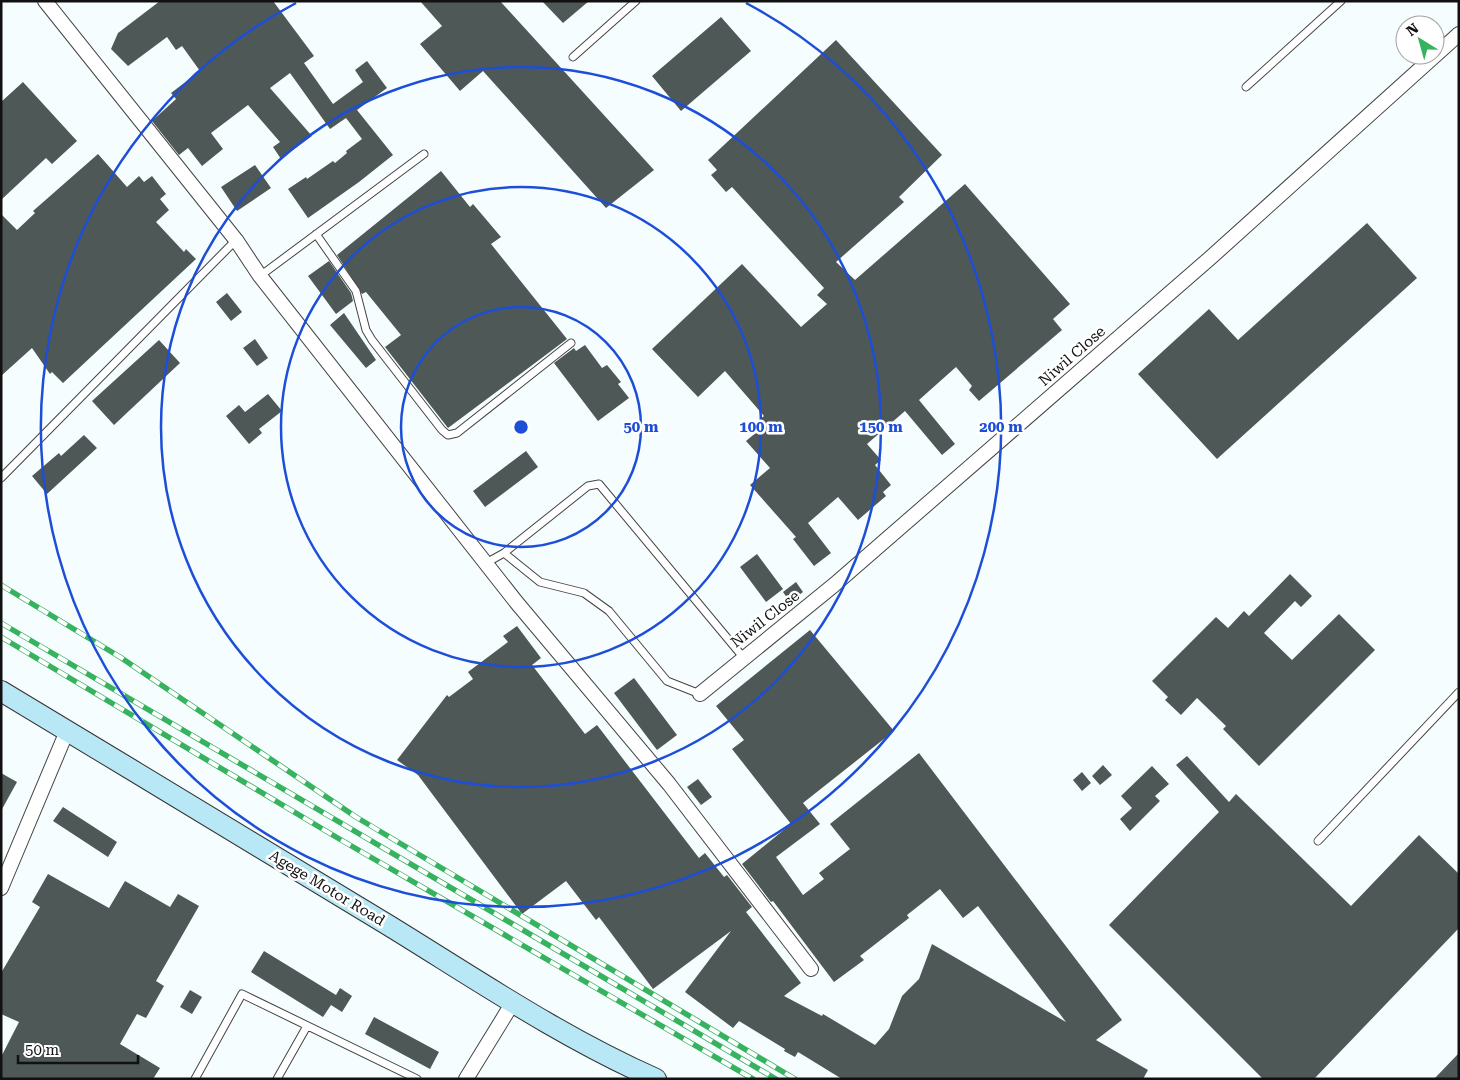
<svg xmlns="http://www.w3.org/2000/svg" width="1460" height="1080" font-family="'Roboto Serif',serif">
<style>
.building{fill:#4e5856}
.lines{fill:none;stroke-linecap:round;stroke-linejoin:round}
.service-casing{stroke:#444;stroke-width:9}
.minor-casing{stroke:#444;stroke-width:16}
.secondary-casing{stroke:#333;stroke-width:22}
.service{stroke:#fff;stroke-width:7}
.minor{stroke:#fff;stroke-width:14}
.secondary{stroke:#b8e7f6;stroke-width:20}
.rail-casing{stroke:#37b25e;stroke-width:5.5}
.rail{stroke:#fff;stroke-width:4;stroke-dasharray:11;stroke-linecap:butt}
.ring{fill:none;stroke:#1d4ed8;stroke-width:2.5}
.labels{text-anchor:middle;stroke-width:5;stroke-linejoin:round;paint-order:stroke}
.street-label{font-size:15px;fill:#111;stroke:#fff}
.centre{fill:#1d4ed8;stroke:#fff;stroke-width:2.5}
.ring-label{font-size:15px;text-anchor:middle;font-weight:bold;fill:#1d4ed8;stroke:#fff;stroke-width:5;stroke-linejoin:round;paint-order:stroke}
</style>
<rect width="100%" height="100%" fill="#f6fdfe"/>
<!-- building -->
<path class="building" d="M 160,1 L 273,1 L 314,56 L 304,63 L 333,104 L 363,82 L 355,70 L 367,61 L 387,88 L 357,110 L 393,155 L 359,182 L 308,218 L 288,189 L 306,177 L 307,179 L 333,161 L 335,163 L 347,153 L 346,151 L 362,139 L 346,118 L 330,129 L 290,73 L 270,88 L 312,136 L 281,159 L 273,147 L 280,142 L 248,105 L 211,133 L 223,149 L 202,166 L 188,148 L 179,155 L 152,121 L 176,99 L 171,93 L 200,71 L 182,46 L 176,50 L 167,37 L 128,66 L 111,49 L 118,33 Z
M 420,1 L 500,1 L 654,170 L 606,208 L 483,71 L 460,91 L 420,44 L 442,26 Z
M 542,1 L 589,1 L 563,23 Z
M 721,17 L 751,51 L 681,111 L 652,76 Z
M 836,40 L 942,155 L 899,197 L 904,202 L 836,262 L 855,280 L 965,184 L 1070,304 L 1053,319 L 1062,330 L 979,401 L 969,390 L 972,386 L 956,367 L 919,400 L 955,444 L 942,455 L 905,411 L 867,444 L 881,460 L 875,465 L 891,485 L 883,492 L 886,496 L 858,520 L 838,497 L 808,523 L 831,553 L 814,566 L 793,539 L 796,537 L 750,485 L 770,468 L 746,441 L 758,431 L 753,425 L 764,416 L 725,371 L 698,397 L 652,349 L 742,264 L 801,327 L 827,304 L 817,295 L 824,288 L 732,187 L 726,192 L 711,175 L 717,170 L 708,160 Z
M 23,82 L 77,141 L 52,164 L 46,158 L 1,200 L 1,102 Z
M 98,154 L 127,187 L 139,176 L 144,182 L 152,176 L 166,194 L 160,199 L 169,210 L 156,222 L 184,252 L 186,249 L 196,259 L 63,383 L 52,372 L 50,374 L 32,348 L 1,376 L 1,214 L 17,230 L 35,213 L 33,211 Z
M 255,165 L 271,188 L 237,211 L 221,187 Z
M 441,171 L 470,207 L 473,204 L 501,237 L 491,244 L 567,339 L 448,428 L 385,347 L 401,335 L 366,292 L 362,294 L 337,255 Z
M 1367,223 L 1417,278 L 1217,459 L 1138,374 L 1209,309 L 1238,340 Z
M 329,261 L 351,293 L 353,301 L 336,314 L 308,276 Z
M 227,293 L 242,312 L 231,321 L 216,302 Z
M 344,313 L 376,360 L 366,368 L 330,325 Z
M 255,339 L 268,358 L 257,366 L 243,348 Z
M 159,340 L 180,363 L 114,425 L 92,401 Z
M 585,345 L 602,368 L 607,365 L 621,382 L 618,384 L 629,398 L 598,421 L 554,363 L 574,348 L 576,351 Z
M 268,394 L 282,411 L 259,429 L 262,433 L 249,444 L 226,416 L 239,405 L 245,412 Z
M 84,435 L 97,448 L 47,494 L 32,476 L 59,453 L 61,456 Z
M 526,451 L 538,467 L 485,507 L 473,491 Z
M 757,554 L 783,589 L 766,602 L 740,567 Z
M 1290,574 L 1312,596 L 1301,607 L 1295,601 L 1264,633 L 1292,660 L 1339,614 L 1375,650 L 1259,766 L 1223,729 L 1226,726 L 1197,698 L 1181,715 L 1165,700 L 1168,697 L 1152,681 L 1216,617 L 1228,628 L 1244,611 L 1249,616 Z
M 796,582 L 803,592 L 790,602 L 783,592 Z
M 517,626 L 541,658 L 532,665 L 585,734 L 597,725 L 699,858 L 705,853 L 724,877 L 727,875 L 752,907 L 746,912 L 801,983 L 784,996 L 822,1016 L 823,1014 L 875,1045 L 889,1029 L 902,996 L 919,979 L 932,944 L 1066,1022 L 978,906 L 963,918 L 940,889 L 907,915 L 909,918 L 860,956 L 864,960 L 834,982 L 773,901 L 771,902 L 742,864 L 791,824 L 732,749 L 744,740 L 716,706 L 810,630 L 894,731 L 803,803 L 820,824 L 776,857 L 803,895 L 824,879 L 819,873 L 850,849 L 830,824 L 919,753 L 1122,1020 L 1096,1040 L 1148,1070 L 1143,1079 L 842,1079 L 798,1052 L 795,1057 L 784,1051 L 785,1049 L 739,1021 L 733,1028 L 685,992 L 731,931 L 653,989 L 599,917 L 596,920 L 566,881 L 522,914 L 418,775 L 397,760 L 447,695 L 449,697 L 473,679 L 468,672 L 508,642 L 503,636 Z
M 634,678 L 677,735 L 657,750 L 614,693 Z
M 1187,756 L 1229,802 L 1236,794 L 1351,906 L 1419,835 L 1459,874 L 1459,928 L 1314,1079 L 1263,1079 L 1109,925 L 1219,812 L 1176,765 Z
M 1103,765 L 1112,775 L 1100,785 L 1092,776 Z
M 1152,766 L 1169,784 L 1155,796 L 1160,801 L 1130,831 L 1120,819 L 1132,808 L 1121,796 Z
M 1082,772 L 1091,783 L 1082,791 L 1073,780 Z
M 1,773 L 17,782 L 1,811 Z
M 698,779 L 712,797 L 701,805 L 687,787 Z
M 63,807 L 117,842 L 108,857 L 53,821 Z
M 48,874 L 109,908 L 125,881 L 170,907 L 178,894 L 199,906 L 156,981 L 164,986 L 146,1018 L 137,1014 L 120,1044 L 160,1068 L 153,1079 L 1,1079 L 1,1057 L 19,1022 L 1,1014 L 1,973 L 40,907 L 32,902 Z
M 264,951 L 336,995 L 340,988 L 352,996 L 342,1012 L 331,1005 L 323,1017 L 251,972 Z
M 190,990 L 202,997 L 192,1014 L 180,1007 Z
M 374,1017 L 439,1052 L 430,1069 L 365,1034 Z
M 1459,1053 L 1459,1079 L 1434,1079 Z"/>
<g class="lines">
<!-- service casing -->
<g class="service-casing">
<path id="service" d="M 573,57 L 636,1
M 1246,87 L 1341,1
M 316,234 L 356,291 L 366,330 L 372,340 L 442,430 L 448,435 L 457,433 L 571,343
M 260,276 L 424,154
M 1,478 L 236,240
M 504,553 L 540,582 L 584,593 L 609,611 L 667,681 L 700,694
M 486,563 L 504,553 L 588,486 L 599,484 L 743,657
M 1318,841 L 1459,692
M 195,1079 L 242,994 L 417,1079
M 277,1079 L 307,1026"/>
</g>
<!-- minor casing -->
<g class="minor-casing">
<path id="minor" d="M 45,1 L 236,240 L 260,276 L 517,603 L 669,784 L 811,969
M 700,694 L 834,585 L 1209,259 L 1459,34
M 1,888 L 67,731
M 466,1079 L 512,1004"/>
</g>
<!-- secondary casing -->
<g class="secondary-casing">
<path id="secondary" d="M 1,691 C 130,769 259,846 388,925 C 476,979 561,1037 656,1079"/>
</g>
<!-- service -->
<use href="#service" class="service"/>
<!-- minor -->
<use href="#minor" class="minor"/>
<!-- secondary -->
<use href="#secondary" class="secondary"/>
<!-- rail casing -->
<g class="rail-casing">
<path id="rail" d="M 1,585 L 120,657 L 356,817 L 795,1079
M 1,623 L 776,1079
M 1,637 L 336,837 L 753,1079"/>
</g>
<!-- rail -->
<use href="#rail" class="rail"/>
</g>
<!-- distance rings -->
<g class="ring">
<circle cx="521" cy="427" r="120"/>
<circle cx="521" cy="427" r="240"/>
<circle cx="521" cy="427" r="360"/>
<path d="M746 3A480 480 0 1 1 296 3"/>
</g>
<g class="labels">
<!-- street labels -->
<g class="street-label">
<text transform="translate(1072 356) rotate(-41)" y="5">Niwil Close</text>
<text transform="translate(765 619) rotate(-38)" y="5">Niwil Close</text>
<text transform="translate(327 888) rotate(31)" y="5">Agege Motor Road</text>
</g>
</g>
<circle cx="521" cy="427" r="8" class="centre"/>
<g class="ring-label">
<text x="641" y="432">50 m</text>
<text x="761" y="432">100 m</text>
<text x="881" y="432">150 m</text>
<text x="1001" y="432">200 m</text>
</g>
<!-- border -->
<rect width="1460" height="1080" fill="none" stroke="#111111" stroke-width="5"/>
<!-- north arrow -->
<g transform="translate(1420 40) rotate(323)"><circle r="24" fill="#ffffff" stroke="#a0a0a0"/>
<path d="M0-4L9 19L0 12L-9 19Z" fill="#37b25e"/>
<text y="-8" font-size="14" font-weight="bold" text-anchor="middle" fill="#111111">N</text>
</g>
<!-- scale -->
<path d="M18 1055v8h120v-8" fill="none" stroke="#111111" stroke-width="2.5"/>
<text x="25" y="1055" font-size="15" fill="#111111" stroke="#ffffff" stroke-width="4" paint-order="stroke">50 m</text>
</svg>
